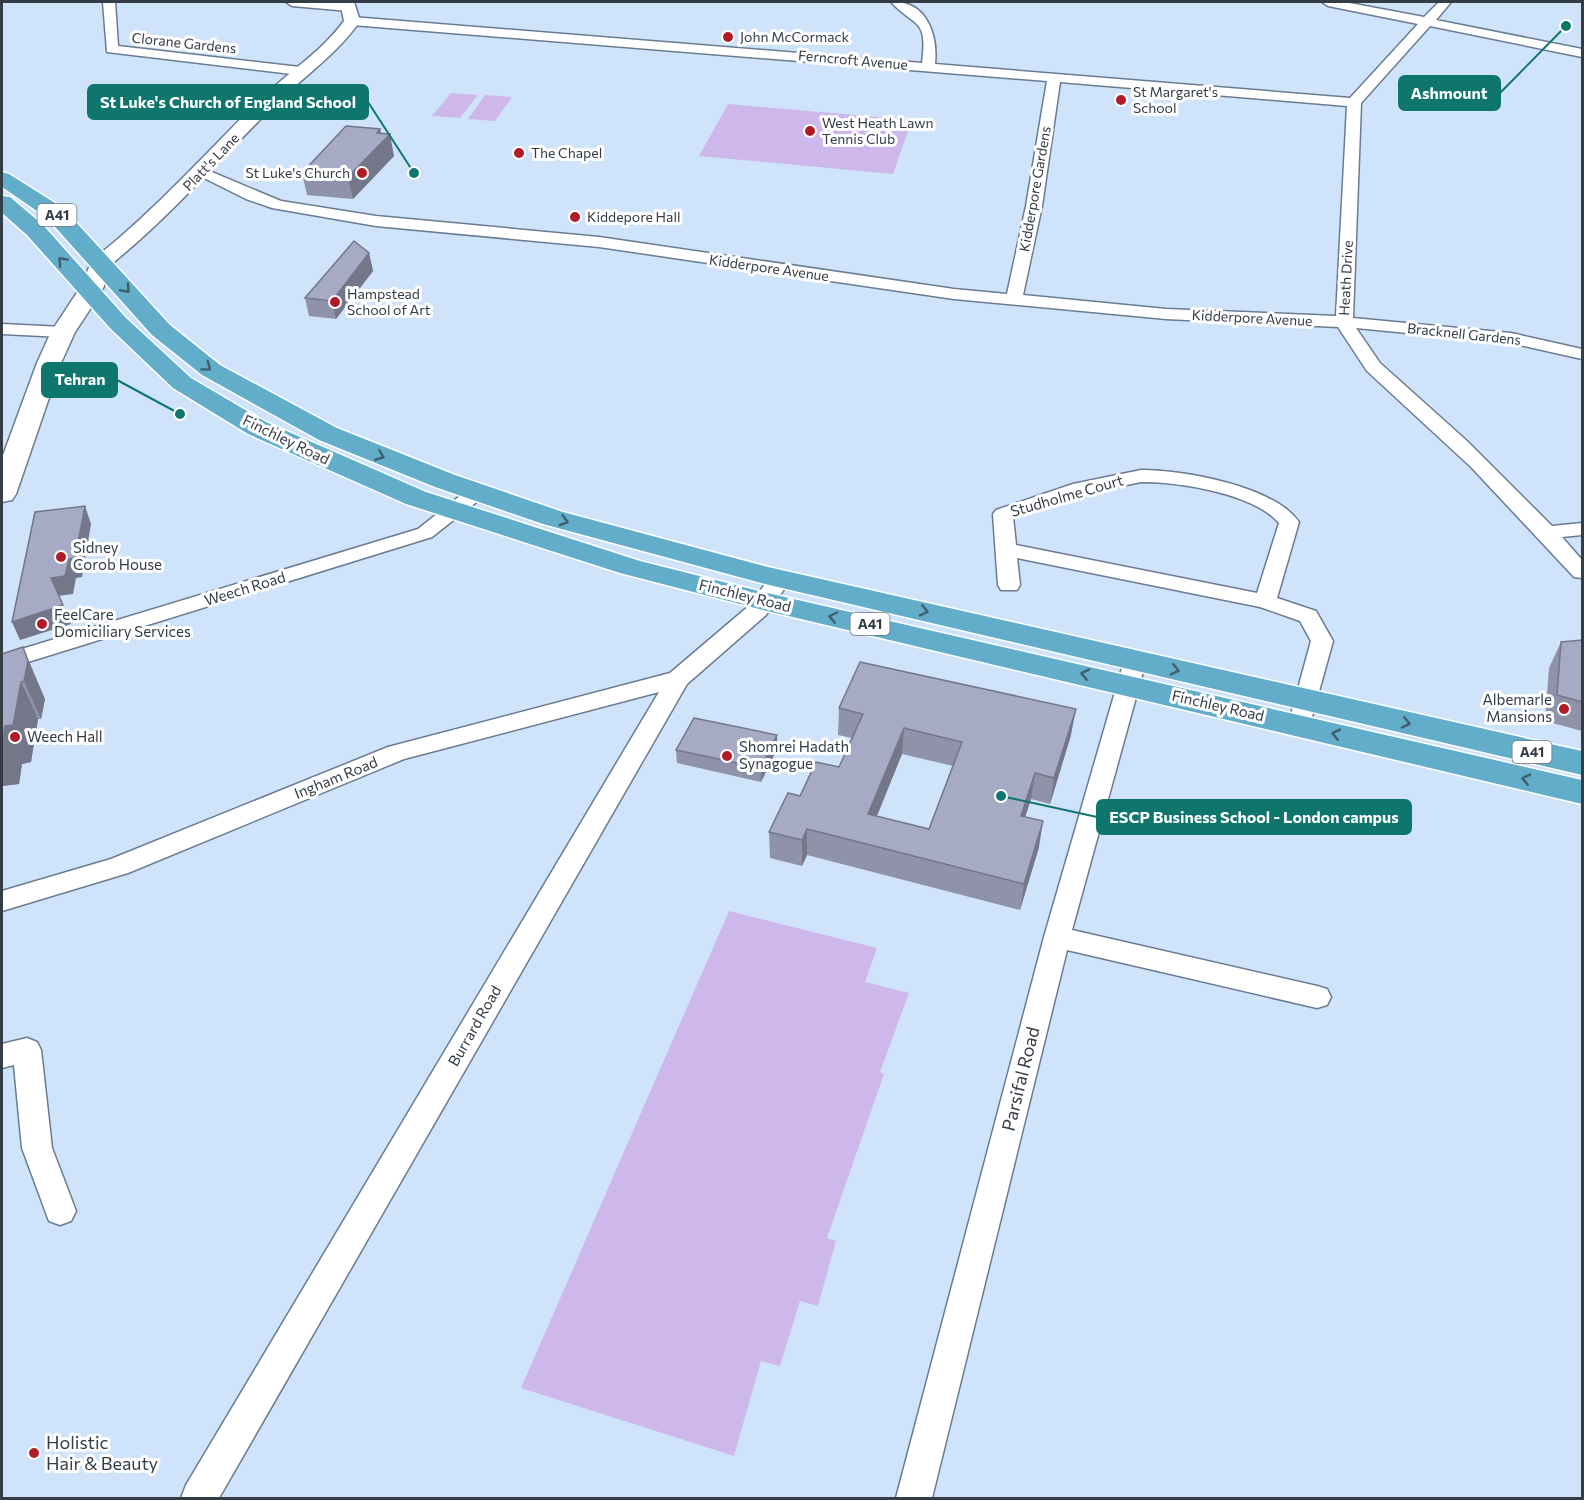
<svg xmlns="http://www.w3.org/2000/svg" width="1584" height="1500" font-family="Commissioner,sans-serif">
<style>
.green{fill:#ceb8eb}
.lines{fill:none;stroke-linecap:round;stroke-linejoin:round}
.minor-casing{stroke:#6a7c91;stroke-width:3}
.tertiary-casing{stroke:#6a7c91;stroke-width:3}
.secondary-casing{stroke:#6a7c91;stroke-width:3}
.trunk-casing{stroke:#fff;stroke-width:3}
.minor{fill:#fff;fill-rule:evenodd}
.tertiary{fill:#fff;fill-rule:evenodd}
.secondary{fill:#fff;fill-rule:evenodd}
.trunk{fill:#62aeca;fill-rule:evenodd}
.wall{fill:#8f92a9;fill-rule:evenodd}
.shaded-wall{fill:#74778a}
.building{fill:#a6aac5;stroke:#74778a;stroke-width:1.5;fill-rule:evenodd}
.oneway{stroke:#425e6d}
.poi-dot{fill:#af1c28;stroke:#fff;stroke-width:2}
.labels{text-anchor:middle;stroke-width:6;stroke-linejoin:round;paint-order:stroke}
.far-poi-label{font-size:14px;fill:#343c45;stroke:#fff;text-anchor:start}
.far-street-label{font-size:14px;fill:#343c45;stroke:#fff}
.shield{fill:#fff;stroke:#71767d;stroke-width:1.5}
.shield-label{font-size:14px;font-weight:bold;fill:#343c45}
.street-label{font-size:15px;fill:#343c45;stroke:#fff}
.poi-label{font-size:15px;fill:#343c45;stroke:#fff;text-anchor:start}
.near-street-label{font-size:18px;fill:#343c45;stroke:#fff}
.near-poi-label{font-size:18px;fill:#343c45;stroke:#fff;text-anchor:start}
.leader{fill:none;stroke:#0f766e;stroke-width:2}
.callout-dot{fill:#0f766e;stroke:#fff;stroke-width:2}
.callout{fill:#0f766e;stroke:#0f766e;stroke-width:2}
.callout-label{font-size:16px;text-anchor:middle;font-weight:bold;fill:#fff}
</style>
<rect width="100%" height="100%" fill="#cfe3fa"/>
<!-- green -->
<path class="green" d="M 451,93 L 478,95 L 460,118 L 432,116 Z
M 485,95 L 512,97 L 495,121 L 468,119 Z
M 728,104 L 912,120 L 893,174 L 699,156 Z
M 729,911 L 877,948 L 865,982 L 909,993 L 880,1072 L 884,1074 L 827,1238 L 836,1241 L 818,1306 L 800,1301 L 780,1366 L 761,1361 L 734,1456 L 521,1388 Z"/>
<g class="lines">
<!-- minor casing -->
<g class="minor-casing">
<path id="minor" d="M 103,2 L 115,2 L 118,46 L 300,67 L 307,71 L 300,75 L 107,52 Z
M 286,2 C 300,1 345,0 355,7 L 349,11 L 292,6 Z
M 891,2 C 927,0 938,35 935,64 L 1350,98 L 1418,24 L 1328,6 L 1322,2 L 1344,2 L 1424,17 L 1439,2 L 1451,2 L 1436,20 L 1582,49 L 1582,57 L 1430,26 L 1361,103 L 1353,318 L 1511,333 L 1582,349 L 1582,359 L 1511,343 L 1356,328 L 1380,363 L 1467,441 L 1552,526 L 1582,523 L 1582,535 L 1562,537 L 1582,560 L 1582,578 L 1574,577 L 1471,467 L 1367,371 L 1338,327 L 1166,319 L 954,299 L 599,247 L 376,226 L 272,208 L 246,199 L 194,173 L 197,170 L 207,170 L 281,201 L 376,216 L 599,237 L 954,289 L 1007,294 L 1026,206 L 1047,81 L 352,25 L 346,21 L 352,17 L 922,63 C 928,17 915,28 891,2 ZM 1060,82 L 1347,106 L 1336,316 L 1166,309 L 1023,295 L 1042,206 Z
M 2,324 L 63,327 L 72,332 L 63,337 L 2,334 Z
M 1141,470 C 1183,470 1274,486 1299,522 L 1277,598 L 1316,611 L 1333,641 L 1308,731 L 1300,733 L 1292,731 L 1288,725 L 1311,641 L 1300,621 L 1260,607 L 1017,558 L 1020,585 L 1017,590 L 1001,590 L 998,585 L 993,514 L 996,510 L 1073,484 ZM 1141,482 C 1179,482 1253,493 1279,523 L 1257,593 L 1016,545 L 1013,517 L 1087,493 Z
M 477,486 L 484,488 L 487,492 L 484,496 L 432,537 L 2,670 L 2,655 L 418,529 L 470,488 Z
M 781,571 L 789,573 L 792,578 L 766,615 L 687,684 L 219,1498 L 181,1498 L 186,1485 L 659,692 L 404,759 L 128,873 L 2,911 L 2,891 L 111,859 L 388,747 L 670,673 L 750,605 L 773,573 Z
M 1135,654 L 1143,656 L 1146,661 L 1072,930 L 1317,986 L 1327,989 L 1331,997 L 1327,1005 L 1317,1008 L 1067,950 L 932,1498 L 896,1498 L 1044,937 L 1124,661 L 1127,656 Z
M 27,1038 L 37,1042 L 41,1050 L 52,1148 L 76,1211 L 71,1221 L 60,1225 L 49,1221 L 22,1148 L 14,1065 L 2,1068 L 2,1044 Z"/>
</g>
<!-- tertiary casing -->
<g class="tertiary-casing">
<path id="tertiary" d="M 340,2 L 354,2 L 360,21 C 338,53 307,74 279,101 C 222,156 171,216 109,266 L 95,266 L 92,262 L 95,258 C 158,208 210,148 267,93 C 293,69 323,50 344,21 Z"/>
</g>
<!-- secondary casing -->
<g class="secondary-casing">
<path id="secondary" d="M 102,255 L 110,257 L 113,262 L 102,291 L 75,332 L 61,363 L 16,494 L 12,500 L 2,502 L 2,458 L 37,363 L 51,332 L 78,291 L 94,257 Z"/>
</g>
<!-- trunk casing -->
<g class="trunk-casing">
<path id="trunk" d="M 2,172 L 9,174 L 63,208 L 170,325 L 220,365 L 337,428 L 455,475 L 563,512 L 768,567 L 1582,751 L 1582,775 L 765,584 L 543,524 L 435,487 L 319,440 L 202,375 L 152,335 L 47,218 L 2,187 Z
M 2,196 L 10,197 L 43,225 L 126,318 L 191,378 L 266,422 L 426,492 L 640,561 L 763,592 L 1582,780 L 1582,804 L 763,610 L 620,573 L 406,504 L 248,434 L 173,388 L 110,328 L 27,235 L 2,213 Z"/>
</g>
<!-- minor -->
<use href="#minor" class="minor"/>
<!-- tertiary -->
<use href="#tertiary" class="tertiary"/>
<!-- secondary -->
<use href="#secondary" class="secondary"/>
<!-- trunk -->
<use href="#trunk" class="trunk"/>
</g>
<!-- wall -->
<path class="wall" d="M 380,129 L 381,134 L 394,156 L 353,199 L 307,195 L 302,173 Z
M 369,253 L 373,271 L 336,319 L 309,316 L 305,298 Z
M 1582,640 L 1582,731 L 1545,721 L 1549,668 L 1561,642 Z
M 2,654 L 45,699 L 41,719 L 38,719 L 31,762 L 22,764 L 19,784 L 2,786 Z
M 839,708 L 1071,735 L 1050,804 L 1031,799 L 1025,817 L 1039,847 L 1020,910 L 807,855 L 802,866 L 770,858 L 769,832 L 800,796 L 839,767 L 852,738 L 838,735 ZM 902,754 L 953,766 L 929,829 L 877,816 Z
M 777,749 L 761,782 L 677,763 L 676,750 Z"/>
<!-- shaded-wall -->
<path class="shaded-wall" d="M 380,129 L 383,142 L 390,134 L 394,156 L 353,199 L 348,177 Z
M 369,253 L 373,271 L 336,319 L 332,301 Z
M 85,506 L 91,524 L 82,577 L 76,578 L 73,594 L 58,596 L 51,578 L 69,559 Z
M 63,605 L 71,624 L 20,640 L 12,622 Z
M 23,647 L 45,699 L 41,719 L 24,681 Z
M 21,682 L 38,719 L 31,762 L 22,764 L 19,784 L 2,786 L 2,743 L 5,726 Z
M 1076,709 L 1071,735 L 1050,804 L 1054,778 Z
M 904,728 L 902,754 L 867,840 L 868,814 Z
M 777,735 L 777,749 L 761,782 L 761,768 Z
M 1035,773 L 1031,799 L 1017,842 L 1021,816 Z
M 1043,821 L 1039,847 L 1020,910 L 1024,884 Z
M 807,829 L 807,855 L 802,866 L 802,840 Z"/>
<!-- building -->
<path class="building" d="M 346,126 L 380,129 L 377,133 L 390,134 L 348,177 L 302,173 Z
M 354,241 L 369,253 L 332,301 L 305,298 Z
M 85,506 L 75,558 L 69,559 L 65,576 L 51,578 L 63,605 L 12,622 L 35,512 Z
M 1582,640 L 1582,702 L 1557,695 L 1561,642 Z
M 23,647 L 28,661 L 24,681 L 21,682 L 13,725 L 5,726 L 2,743 L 2,654 Z
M 860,662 L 1076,709 L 1054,778 L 1035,773 L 1021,816 L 1043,821 L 1024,884 L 807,829 L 802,840 L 769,832 L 788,793 L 800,796 L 816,762 L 839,767 L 863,714 L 839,708 ZM 904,728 L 962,742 L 929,829 L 868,814 Z
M 694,718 L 777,735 L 761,768 L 676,750 Z"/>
<!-- one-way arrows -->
<defs><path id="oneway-chevron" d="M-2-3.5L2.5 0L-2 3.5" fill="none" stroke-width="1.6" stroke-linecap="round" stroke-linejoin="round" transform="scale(1.5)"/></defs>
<g class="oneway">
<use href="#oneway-chevron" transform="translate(62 261) rotate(-133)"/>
<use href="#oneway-chevron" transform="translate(126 289) rotate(48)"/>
<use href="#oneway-chevron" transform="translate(207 367) rotate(36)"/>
<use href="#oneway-chevron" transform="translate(380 456) rotate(22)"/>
<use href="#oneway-chevron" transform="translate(564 521) rotate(16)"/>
<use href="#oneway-chevron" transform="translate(924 611) rotate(13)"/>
<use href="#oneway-chevron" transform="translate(833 617) rotate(-168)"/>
<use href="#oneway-chevron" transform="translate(1175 670) rotate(13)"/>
<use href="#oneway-chevron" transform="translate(1085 674) rotate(-167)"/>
<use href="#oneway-chevron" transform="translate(1406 723) rotate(13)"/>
<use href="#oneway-chevron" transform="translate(1336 734) rotate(-167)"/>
<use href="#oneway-chevron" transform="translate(1526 779) rotate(-167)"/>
</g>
<!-- markers -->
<g class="poi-dot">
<circle cx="728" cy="37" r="6"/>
<circle cx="1121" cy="100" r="6"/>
<circle cx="810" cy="131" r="6"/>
<circle cx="519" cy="153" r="6"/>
<circle cx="362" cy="173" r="6"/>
<circle cx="575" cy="217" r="6"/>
<circle cx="335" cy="302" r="6"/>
<circle cx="61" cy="557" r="6"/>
<circle cx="42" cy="624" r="6"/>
<circle cx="1564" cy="709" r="6"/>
<circle cx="15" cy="737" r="6"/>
<circle cx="727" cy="756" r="6"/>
<circle cx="34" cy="1453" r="6"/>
</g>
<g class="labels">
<!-- far-poi labels -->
<g class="far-poi-label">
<text x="740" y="42">John McCormack</text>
<text x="1133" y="97">St Margaret's<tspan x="1133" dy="16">School</tspan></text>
<text x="822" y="128">West Heath Lawn<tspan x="822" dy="16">Tennis Club</tspan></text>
<text x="531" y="158">The Chapel</text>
<text x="350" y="178" text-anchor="end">St Luke's Church</text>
<text x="587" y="222">Kiddepore Hall</text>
<text x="347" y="299">Hampstead<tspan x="347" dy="16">School of Art</tspan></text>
</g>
<!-- far-street labels -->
<g class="far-street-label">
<text transform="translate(184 43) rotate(6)" y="5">Clorane Gardens</text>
<text transform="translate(853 60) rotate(5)" y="5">Ferncroft Avenue</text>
<text transform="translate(211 162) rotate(-46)" y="5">Platt's Lane</text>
<text transform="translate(1035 189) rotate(-80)" y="5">Kidderpore Gardens</text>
<text transform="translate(769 268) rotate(8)" y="5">Kidderpore Avenue</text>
<text transform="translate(1346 278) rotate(-87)" y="5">Heath Drive</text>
<text transform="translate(1252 318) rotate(3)" y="5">Kidderpore Avenue</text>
<text transform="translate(1464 334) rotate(6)" y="5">Bracknell Gardens</text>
</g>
<!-- shield labels -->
<g class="shield">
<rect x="37.5" y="204" width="39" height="22" rx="4.5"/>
<rect x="850.5" y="613" width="39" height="22" rx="4.5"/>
<rect x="1512.5" y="741" width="39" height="22" rx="4.5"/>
</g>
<g class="shield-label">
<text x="57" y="220">A41</text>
<text x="870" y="629">A41</text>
<text x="1532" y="757">A41</text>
</g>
<!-- street labels -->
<g class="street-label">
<text transform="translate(286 440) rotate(26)" y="5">Finchley Road</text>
<text transform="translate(1067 496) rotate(-16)" y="5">Studholme Court</text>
<text transform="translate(245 589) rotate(-17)" y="5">Weech Road</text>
<text transform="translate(745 596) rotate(14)" y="5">Finchley Road</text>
<text transform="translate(1218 706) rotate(13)" y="5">Finchley Road</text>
<text transform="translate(336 778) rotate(-22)" y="5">Ingham Road</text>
<text transform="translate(475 1026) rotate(-60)" y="5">Burrard Road</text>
</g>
<!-- poi labels -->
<g class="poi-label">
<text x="73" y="553">Sidney<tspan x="73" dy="17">Corob House</tspan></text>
<text x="54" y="620">FeelCare<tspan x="54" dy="17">Domiciliary Services</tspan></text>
<text x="1552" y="705" text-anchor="end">Albemarle<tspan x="1552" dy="17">Mansions</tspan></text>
<text x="27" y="742">Weech Hall</text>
<text x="739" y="752">Shomrei Hadath<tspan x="739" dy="17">Synagogue</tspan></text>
</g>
<!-- near-street labels -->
<g class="near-street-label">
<text transform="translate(1021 1079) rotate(-76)" y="6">Parsifal Road</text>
</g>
<!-- near-poi labels -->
<g class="near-poi-label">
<text x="46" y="1449">Holistic<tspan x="46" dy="21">Hair &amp; Beauty</tspan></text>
</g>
</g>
<!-- callouts -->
<path class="leader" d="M1566 26L1500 93M414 173L368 102M180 414L117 380M1001 796L1097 817"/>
<g class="callout-dot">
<circle cx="1566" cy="26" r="6"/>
<circle cx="414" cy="173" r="6"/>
<circle cx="180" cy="414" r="6"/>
<circle cx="1001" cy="796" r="6"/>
</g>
<g class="callout">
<rect x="1399" y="76" width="101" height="34" rx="6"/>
<rect x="88" y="85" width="280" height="34" rx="6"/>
<rect x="42" y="363" width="75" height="34" rx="6"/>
<rect x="1097" y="800" width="314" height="34" rx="6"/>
</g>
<g class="callout-label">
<text x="1449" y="99">Ashmount</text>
<text x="228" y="108">St Luke's Church of England School</text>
<text x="80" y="385">Tehran</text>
<text x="1254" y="823">ESCP Business School - London campus</text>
</g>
<!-- border -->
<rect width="1584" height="1500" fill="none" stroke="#343c45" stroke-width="6"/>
</svg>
